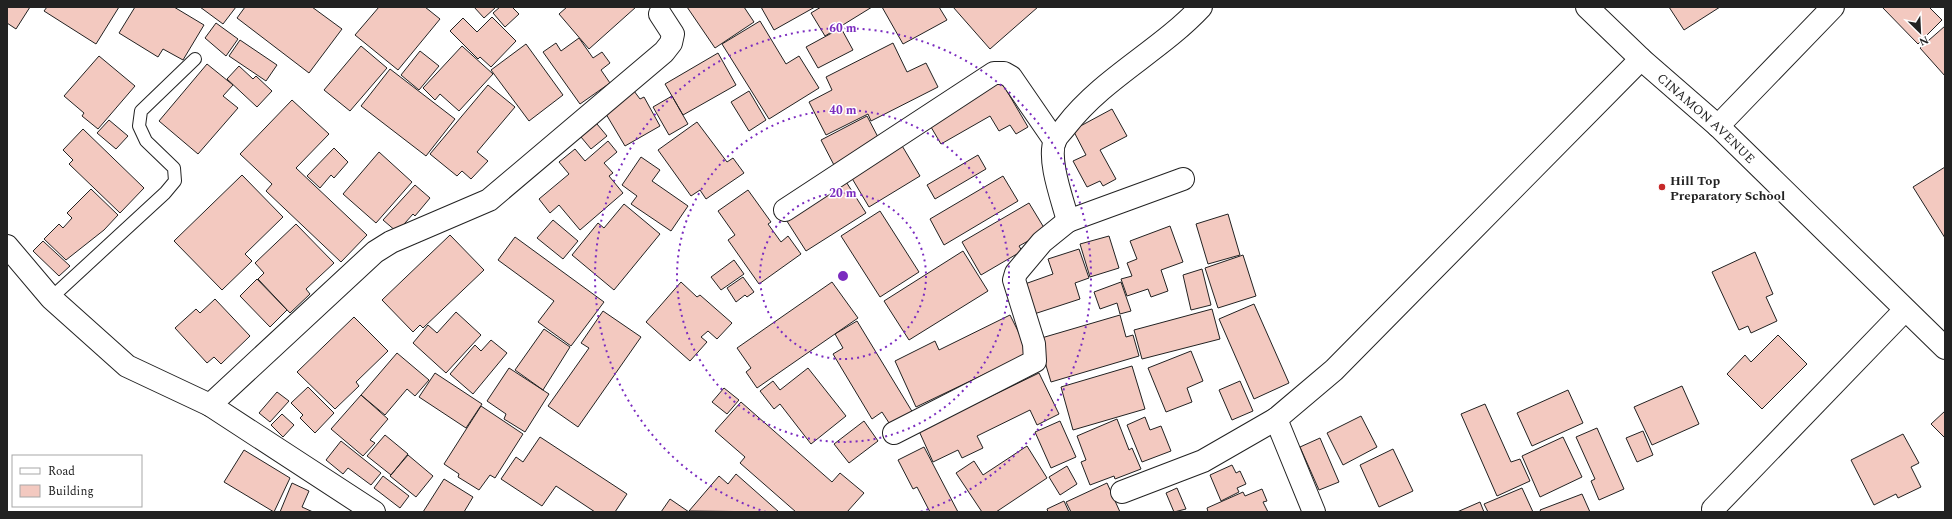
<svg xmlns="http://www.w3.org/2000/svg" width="1952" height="519" font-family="Spectral,serif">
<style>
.building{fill:#f3c9c0;stroke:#222}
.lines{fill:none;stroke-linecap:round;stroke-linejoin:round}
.service-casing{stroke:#222;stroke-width:14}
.minor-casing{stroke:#222;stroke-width:24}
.service{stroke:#fff;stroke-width:12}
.minor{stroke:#fff;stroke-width:22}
.ring{fill:none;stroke:#7b2cbf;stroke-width:2;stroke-dasharray:2 4}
.poi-dot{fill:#c62828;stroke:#fff;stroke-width:1.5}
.labels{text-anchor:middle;stroke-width:3;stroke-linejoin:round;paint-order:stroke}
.street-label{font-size:13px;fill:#222;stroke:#fff}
.poi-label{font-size:13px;font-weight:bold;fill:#222;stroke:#fff;text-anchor:start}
.centre{fill:#7b2cbf;stroke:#fff;stroke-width:2}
.ring-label{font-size:12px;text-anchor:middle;font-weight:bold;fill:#7b2cbf;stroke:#fff;stroke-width:3;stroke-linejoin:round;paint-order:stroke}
</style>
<rect width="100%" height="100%" fill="#fff"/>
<!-- building -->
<path class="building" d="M 7,7 L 30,7 L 16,29 L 7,23 Z
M 47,7 L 119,7 L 96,44 L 44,11 Z
M 135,7 L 174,7 L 204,25 L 183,60 L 163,49 L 158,57 L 119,33 Z
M 200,7 L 236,7 L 223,24 Z
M 245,7 L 312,7 L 342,29 L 309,73 L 237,18 Z
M 379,7 L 425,7 L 440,19 L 398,70 L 355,35 Z
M 474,7 L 496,7 L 484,18 Z
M 500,7 L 512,7 L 519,14 L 505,27 L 493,13 Z
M 567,7 L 636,7 L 589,49 L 559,14 Z
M 687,7 L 744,7 L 754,22 L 715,48 Z
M 761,7 L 815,7 L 774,30 Z
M 821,7 L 872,7 L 825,36 L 811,13 Z
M 882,7 L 939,7 L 947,20 L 903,44 Z
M 953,7 L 1038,7 L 990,49 Z
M 1669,7 L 1720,7 L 1684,30 Z
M 1882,7 L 1929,7 L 1942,20 L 1918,44 Z
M 492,17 L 516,41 L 491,67 L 480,57 L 478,59 L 450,31 L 463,18 L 477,32 Z
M 760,21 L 786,64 L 799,56 L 819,88 L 769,119 L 722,44 Z
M 216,23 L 238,39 L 226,56 L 205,38 Z
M 1945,26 L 1945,76 L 1920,48 Z
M 841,28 L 853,50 L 818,68 L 806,47 Z
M 579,38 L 593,58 L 602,52 L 610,63 L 601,70 L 610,83 L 580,104 L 543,52 L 556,43 L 561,51 Z
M 240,40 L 277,65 L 266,81 L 229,56 Z
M 893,43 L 907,72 L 926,63 L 938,87 L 871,121 L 868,114 L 826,135 L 809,102 L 832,90 L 826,77 Z
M 526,44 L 563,95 L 529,121 L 491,70 Z
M 361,46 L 387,68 L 350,111 L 324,90 Z
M 462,46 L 493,74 L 459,111 L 440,94 L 435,100 L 423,88 Z
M 420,51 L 439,66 L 419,90 L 401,75 Z
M 718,53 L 736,85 L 683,115 L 665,84 Z
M 99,56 L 135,86 L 98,129 L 82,116 L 84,113 L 64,96 Z
M 207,64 L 233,85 L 223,96 L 238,108 L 198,154 L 159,121 Z
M 239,66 L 253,79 L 256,76 L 272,91 L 257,107 L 227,79 Z
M 390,69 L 455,119 L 426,156 L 361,106 Z
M 1001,81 L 1028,127 L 1016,134 L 1010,125 L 999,131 L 990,116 L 941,144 L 928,122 Z
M 488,85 L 515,107 L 477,152 L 488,161 L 471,179 L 462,171 L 457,176 L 430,154 Z
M 634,91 L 640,99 L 644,97 L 660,126 L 625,146 L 603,109 Z
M 749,91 L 766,120 L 749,131 L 731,102 Z
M 672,96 L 688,124 L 669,135 L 653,107 Z
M 292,100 L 329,134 L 296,168 L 367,235 L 341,262 L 266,191 L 272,184 L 240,154 Z
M 1112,109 L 1127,136 L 1100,150 L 1116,179 L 1103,186 L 1100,181 L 1087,187 L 1073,161 L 1086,155 L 1073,130 Z
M 867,116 L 879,139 L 835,167 L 821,140 Z
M 592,118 L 607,136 L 591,149 L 576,131 Z
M 109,120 L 128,136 L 116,149 L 97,133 Z
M 697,122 L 727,162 L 733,158 L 744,173 L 706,199 L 700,190 L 691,196 L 658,150 Z
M 83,129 L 144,188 L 120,213 L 69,164 L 73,160 L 63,150 Z
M 608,141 L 617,152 L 604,163 L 613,173 L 609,176 L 623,193 L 580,230 L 559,205 L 550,213 L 539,199 L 569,174 L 559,162 L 575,149 L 585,161 Z
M 901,144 L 920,176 L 869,207 L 850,175 Z
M 334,148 L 348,162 L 334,178 L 331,175 L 320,188 L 307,176 Z
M 379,152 L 412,182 L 376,223 L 343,194 Z
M 978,155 L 986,169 L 935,199 L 927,185 Z
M 641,157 L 660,170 L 652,181 L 688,206 L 671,231 L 631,204 L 637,196 L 622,185 Z
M 1945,167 L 1945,238 L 1913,187 Z
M 242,175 L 283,217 L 245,254 L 252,261 L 222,290 L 174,241 Z
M 1003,176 L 1018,201 L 944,245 L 930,219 Z
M 843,177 L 866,213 L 806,251 L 783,215 Z
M 415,185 L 430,198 L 415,216 L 413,214 L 397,232 L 383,220 Z
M 91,189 L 118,215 L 104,230 L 66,260 L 44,239 L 59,224 L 63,228 L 72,218 L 67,213 Z
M 748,190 L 771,222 L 768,224 L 781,242 L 788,236 L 801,254 L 759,284 L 728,240 L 735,235 L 718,211 Z
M 1029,203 L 1046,231 L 1019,246 L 1022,251 L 981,275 L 962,242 Z
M 624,204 L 660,234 L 614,290 L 572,255 L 598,223 L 604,228 Z
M 880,211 L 919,272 L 880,297 L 841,236 Z
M 1228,214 L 1240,255 L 1208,264 L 1196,224 Z
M 553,220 L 578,241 L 563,259 L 537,238 Z
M 296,224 L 334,263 L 306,289 L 310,294 L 290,313 L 258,279 L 264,273 L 255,263 Z
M 1170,226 L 1183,262 L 1161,270 L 1168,291 L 1151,297 L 1148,289 L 1127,296 L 1121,279 L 1132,276 L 1127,263 L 1137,259 L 1130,241 Z
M 450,235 L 484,270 L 423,328 L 420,325 L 413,332 L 382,300 Z
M 1109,236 L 1119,268 L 1090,277 L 1080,244 Z
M 515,237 L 604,302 L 571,346 L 538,322 L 554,301 L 498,260 Z
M 43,241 L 70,266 L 59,276 L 33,251 Z
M 1079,249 L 1089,278 L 1075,283 L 1080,299 L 1031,315 L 1022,285 L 1053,274 L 1048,259 Z
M 963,251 L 988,291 L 909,340 L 884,301 Z
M 1755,252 L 1773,294 L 1766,297 L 1777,321 L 1751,333 L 1748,326 L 1739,330 L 1712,272 Z
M 1243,255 L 1256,296 L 1218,308 L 1205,268 Z
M 734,260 L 744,274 L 721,290 L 711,277 Z
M 1202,269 L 1211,305 L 1191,310 L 1183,275 Z
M 743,277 L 754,292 L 747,297 L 745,295 L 736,302 L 727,288 Z
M 257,279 L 287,310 L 270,327 L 240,296 Z
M 681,282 L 697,297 L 700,295 L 732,323 L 717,339 L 708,331 L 701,337 L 707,342 L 690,361 L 646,322 Z
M 832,282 L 858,318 L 757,388 L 746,372 L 751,368 L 737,348 Z
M 1121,282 L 1131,311 L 1120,314 L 1117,303 L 1100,309 L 1094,292 Z
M 215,299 L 250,336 L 221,364 L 214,357 L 207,363 L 175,328 L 196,309 L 200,313 Z
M 1254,304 L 1289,383 L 1254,399 L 1219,319 Z
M 1212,309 L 1220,339 L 1142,359 L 1134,330 Z
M 603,311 L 641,337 L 578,427 L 548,406 L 589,348 L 581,343 Z
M 456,312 L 481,335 L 446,373 L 413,343 L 428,325 L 437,333 Z
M 1010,315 L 1029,353 L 916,407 L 895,361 L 935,341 L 939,350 Z
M 1120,315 L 1126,337 L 1133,335 L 1139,356 L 1051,382 L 1038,339 Z
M 354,317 L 388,351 L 356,382 L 359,386 L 335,409 L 297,372 Z
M 857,321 L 913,413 L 891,426 L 882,412 L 872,419 L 833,354 L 843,348 L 835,334 Z
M 544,329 L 570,347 L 543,390 L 515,370 Z
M 1778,335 L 1807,364 L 1762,409 L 1727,374 L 1745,355 L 1751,362 Z
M 491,340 L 507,353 L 473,394 L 450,374 L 475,345 L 481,351 Z
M 1191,351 L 1203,381 L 1187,388 L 1192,402 L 1166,412 L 1148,368 Z
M 397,353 L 429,380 L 415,396 L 407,389 L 385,415 L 361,395 Z
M 1132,366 L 1145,409 L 1073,430 L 1061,387 Z
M 509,368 L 549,394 L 525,432 L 504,419 L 506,414 L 487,401 Z
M 808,368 L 846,416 L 811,444 L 780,404 L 774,409 L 760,391 L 773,381 L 780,390 Z
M 435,373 L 482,404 L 466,428 L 419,397 Z
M 1039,373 L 1059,414 L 1037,425 L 1030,410 L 977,436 L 983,448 L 962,458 L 958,450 L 933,462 L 919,431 Z
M 1240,381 L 1253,411 L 1232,420 L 1219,390 Z
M 1682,386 L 1699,424 L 1652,445 L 1634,407 Z
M 308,387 L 334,413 L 315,433 L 300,418 L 303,415 L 291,403 Z
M 724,388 L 739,400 L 727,414 L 712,402 Z
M 1568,390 L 1583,423 L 1532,446 L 1517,413 Z
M 277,392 L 289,401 L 270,422 L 259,413 Z
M 361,395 L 388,419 L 370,440 L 375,443 L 363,456 L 331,429 Z
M 741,402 L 832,482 L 840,473 L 864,493 L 847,512 L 796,512 L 740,463 L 745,457 L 715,431 Z
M 1485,404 L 1511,462 L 1520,459 L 1530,481 L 1497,496 L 1461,414 Z
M 481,406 L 523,434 L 495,478 L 490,475 L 479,490 L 458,477 L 459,474 L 444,464 Z
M 1945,411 L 1945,438 L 1931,424 Z
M 282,414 L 294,425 L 283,437 L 271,425 Z
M 1361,416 L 1377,447 L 1343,465 L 1327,433 Z
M 1145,417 L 1150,430 L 1161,426 L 1171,451 L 1142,462 L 1127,425 Z
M 1117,419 L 1129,450 L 1132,448 L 1141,469 L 1115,479 L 1114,476 L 1090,485 L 1081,462 L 1086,460 L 1077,436 Z
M 864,421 L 878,441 L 849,463 L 834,444 Z
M 1060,421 L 1076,457 L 1051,468 L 1035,432 Z
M 1597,428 L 1624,489 L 1599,500 L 1591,481 L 1595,479 L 1576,437 Z
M 1643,431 L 1653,455 L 1637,462 L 1626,438 Z
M 1903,434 L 1919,463 L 1911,467 L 1921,487 L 1898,498 L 1896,494 L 1874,505 L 1851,460 Z
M 385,435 L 408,454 L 391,475 L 367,456 Z
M 540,437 L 627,494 L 615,512 L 595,512 L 556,486 L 542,506 L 501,479 L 516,457 L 523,462 Z
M 1563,437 L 1582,477 L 1540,497 L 1522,456 Z
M 1320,438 L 1339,482 L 1319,490 L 1300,447 Z
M 341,441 L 381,473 L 371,485 L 348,468 L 343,474 L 326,460 Z
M 1027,446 L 1047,478 L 996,512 L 982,512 L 956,473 L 974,461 L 983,475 Z
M 924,447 L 958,512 L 930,512 L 917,487 L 913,489 L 898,460 Z
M 1393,449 L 1413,491 L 1379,507 L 1360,465 Z
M 244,450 L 290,478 L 274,512 L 224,482 Z
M 408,455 L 433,476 L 416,497 L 390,476 Z
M 1232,465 L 1236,473 L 1240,471 L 1246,484 L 1237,488 L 1239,492 L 1221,501 L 1210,475 Z
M 1067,466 L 1077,484 L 1060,495 L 1049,477 Z
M 736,474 L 779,512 L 689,511 L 719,476 L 728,484 Z
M 383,476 L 409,496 L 400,508 L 374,488 Z
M 444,479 L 473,497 L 464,512 L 423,512 Z
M 292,483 L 309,491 L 302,507 L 313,512 L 280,512 Z
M 1107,483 L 1120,512 L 1071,512 L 1066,502 Z
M 1177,488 L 1186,509 L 1174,512 L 1166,493 Z
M 1522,488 L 1533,512 L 1488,512 L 1484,504 Z
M 1262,489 L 1267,501 L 1263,502 L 1268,512 L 1208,512 L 1207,508 L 1243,492 L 1245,496 Z
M 1582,494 L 1590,512 L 1541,512 L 1540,510 Z
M 670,499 L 689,512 L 661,512 Z
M 1064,501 L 1069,512 L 1048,512 L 1047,509 Z
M 1480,502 L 1484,512 L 1457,512 Z"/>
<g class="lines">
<!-- service casing -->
<g class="service-casing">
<path id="service" d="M 51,298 L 165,193 L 175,181 L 174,168 L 146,141 L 139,126 L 141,111 L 195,59"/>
</g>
<!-- minor casing -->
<g class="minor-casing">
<g id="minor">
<path id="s1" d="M 1587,7 L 1641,59 L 1718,126 L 1945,348"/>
<path d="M 1718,126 L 1833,7"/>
<path d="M 785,210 L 994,73 L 1004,73 L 1011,77 L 1055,141"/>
<path d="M 1068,221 C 1063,201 1047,160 1055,140 C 1057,136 1063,130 1066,126 C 1103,78 1160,51 1201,7"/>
<path d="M 7,246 L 51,298 L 127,366 L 210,405 L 374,512"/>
<path d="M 210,405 L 375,252 L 391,242 L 489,200 L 664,52 L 671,43 L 673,34 L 660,14"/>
<path d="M 894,433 L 1035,361 L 1034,344 L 1014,280 L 1016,273 L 1042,242 L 1068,221 L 1183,179"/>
<path d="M 1122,492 L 1203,461 L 1276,419"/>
<path d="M 1713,509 L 1905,310"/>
<path d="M 1314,512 L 1276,419 L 1334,370 L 1641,59"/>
</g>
</g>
<!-- service -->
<use href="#service" class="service"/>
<!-- minor -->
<use href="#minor" class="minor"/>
</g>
<!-- distance rings -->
<g class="ring">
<circle cx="843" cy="276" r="83"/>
<circle cx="843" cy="276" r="166"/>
<path d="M766 512A248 248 0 1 1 920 512"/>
</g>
<!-- markers -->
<circle class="poi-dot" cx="1662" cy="187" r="4"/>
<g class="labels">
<!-- street labels -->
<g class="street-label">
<text dy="5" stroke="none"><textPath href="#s1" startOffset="163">CINAMON AVENUE</textPath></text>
</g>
<!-- poi labels -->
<g class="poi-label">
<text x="1670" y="185">Hill Top<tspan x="1670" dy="15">Preparatory School</tspan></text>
</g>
</g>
<circle cx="843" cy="276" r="6" class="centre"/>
<g class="ring-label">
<text x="843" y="32">60 m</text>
<text x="843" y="114">40 m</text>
<text x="843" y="197">20 m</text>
</g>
<!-- border -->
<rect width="1952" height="519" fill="none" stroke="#222222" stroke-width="16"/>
<!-- legend -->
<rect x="12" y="455" width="130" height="52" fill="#ffffff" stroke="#a7a7a7"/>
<rect x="20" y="468" width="20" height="6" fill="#ffffff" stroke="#a7a7a7"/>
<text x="48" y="475" font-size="12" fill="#222222">Road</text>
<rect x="20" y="485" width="20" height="12" fill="#f3c9c0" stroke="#a7a7a7"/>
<text x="48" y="495" font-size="12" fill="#222222">Building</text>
<!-- north arrow -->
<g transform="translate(1920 32) rotate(156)" stroke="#ffffff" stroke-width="3" paint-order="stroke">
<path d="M0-3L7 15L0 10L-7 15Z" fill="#222222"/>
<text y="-6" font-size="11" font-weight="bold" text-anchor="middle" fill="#222222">N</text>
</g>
</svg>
